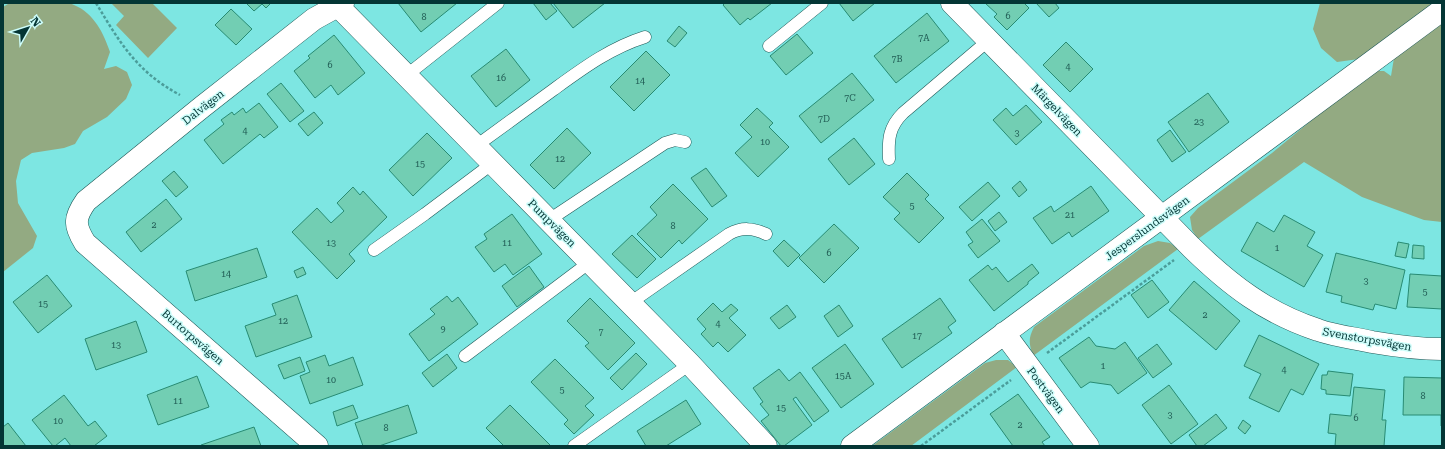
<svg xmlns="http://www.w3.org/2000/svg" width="1445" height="449" font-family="'Roboto Serif',serif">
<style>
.green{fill:#93aa82}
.building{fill:#72ceb3;stroke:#288b73}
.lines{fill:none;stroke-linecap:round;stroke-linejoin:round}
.lane-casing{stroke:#205957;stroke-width:13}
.street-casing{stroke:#205957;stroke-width:23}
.path{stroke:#4b9d9a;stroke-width:2.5;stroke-dasharray:3 2;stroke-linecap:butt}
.lane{stroke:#fff;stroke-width:12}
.street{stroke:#fff;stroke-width:22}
.labels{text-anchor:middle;stroke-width:3;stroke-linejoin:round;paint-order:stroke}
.number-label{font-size:9px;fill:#205c54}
.street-label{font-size:11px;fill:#043635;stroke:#cdfdfa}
</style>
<rect width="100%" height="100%" fill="#7de6e2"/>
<!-- green -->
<path class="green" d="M 16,3 C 29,3 63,0 74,5 C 94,13 104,34 110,52 L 104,69 L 116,66 L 127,72 L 132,85 L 126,99 L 107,117 L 83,131 L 75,144 L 64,148 L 32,153 L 21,160 L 16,181 L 18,203 L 37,236 L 33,248 L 3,272 L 3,7 L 8,4 Z
M 111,3 L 152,3 L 177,28 L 148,58 L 116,25 L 124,16 Z
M 1320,3 L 1434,3 L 1359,59 L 1337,62 L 1321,48 L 1313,29 Z
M 1442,20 L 1442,222 L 1424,220 L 1362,197 L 1304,162 L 1198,239 L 1192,230 L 1190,217 L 1198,208 L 1272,153 L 1371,71 L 1384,71 L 1391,76 L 1394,58 Z
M 1158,241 L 1170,243 L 1178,249 L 1033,356 C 1029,343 1028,339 1034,327 L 1144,246 Z
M 996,360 L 1008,360 L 1017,367 L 911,446 L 872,446 L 985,363 Z"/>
<!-- building -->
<path class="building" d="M 246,3 L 271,3 L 266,8 L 262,4 L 254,11 Z
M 398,3 L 457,3 L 421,32 Z
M 533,3 L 550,3 L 557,11 L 546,20 Z
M 553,3 L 605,3 L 573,28 Z
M 725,3 L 772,3 L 750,20 L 748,18 L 740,25 L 723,5 Z
M 839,3 L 875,3 L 853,21 Z
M 985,3 L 1024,3 L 1029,8 L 1007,30 L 994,17 L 997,14 Z
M 1036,3 L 1055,3 L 1059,8 L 1049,17 Z
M 231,9 L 252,29 L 236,45 L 215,25 Z
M 927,13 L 949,41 L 896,83 L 874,56 Z
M 679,26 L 687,33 L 675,47 L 667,41 Z
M 797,34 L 813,53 L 786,75 L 770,56 Z
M 334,35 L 365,73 L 338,95 L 331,85 L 315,98 L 294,71 L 310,58 L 308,56 Z
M 1066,42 L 1093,69 L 1070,92 L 1043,65 Z
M 506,49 L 530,80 L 496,107 L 471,76 Z
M 646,51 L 670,75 L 634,111 L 610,87 Z
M 852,73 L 874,100 L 821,143 L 799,116 Z
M 281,83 L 304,111 L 290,122 L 267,94 Z
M 1208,93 L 1229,122 L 1189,152 L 1168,122 Z
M 259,103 L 278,127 L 264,138 L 260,134 L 223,164 L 204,140 L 224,124 L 221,120 L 232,112 L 234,115 L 243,108 L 246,113 Z
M 1026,105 L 1042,122 L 1016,145 L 993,120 L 1006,108 L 1013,116 Z
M 757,108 L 773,123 L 769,127 L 789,147 L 758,177 L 735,153 L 752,137 L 740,125 Z
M 314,112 L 323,123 L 308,136 L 298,124 Z
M 567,128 L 591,153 L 554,189 L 530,165 Z
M 1170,130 L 1186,152 L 1172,162 L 1157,140 Z
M 427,133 L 452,158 L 413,196 L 389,170 Z
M 854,138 L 875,164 L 849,185 L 828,159 Z
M 706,168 L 727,196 L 712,207 L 691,178 Z
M 174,171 L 188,187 L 176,197 L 162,181 Z
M 907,173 L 929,195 L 925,199 L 944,218 L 919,243 L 894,219 L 900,213 L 883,197 Z
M 1020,181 L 1027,190 L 1019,197 L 1012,188 Z
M 988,182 L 1000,196 L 972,221 L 959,207 Z
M 673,184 L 708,219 L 682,244 L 679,240 L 661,258 L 637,234 L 657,215 L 650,207 Z
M 1091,186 L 1109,211 L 1072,237 L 1069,232 L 1052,244 L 1033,218 L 1051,206 L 1054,212 Z
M 353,187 L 360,195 L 363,191 L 387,217 L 349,254 L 355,261 L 337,279 L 292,232 L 317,208 L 331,223 L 344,211 L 337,203 Z
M 166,199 L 182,219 L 141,252 L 126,232 Z
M 999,212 L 1007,222 L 995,231 L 988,221 Z
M 512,214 L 542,254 L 513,275 L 505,264 L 494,272 L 475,247 L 487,239 L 484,234 Z
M 1284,215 L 1315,232 L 1307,246 L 1323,255 L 1304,287 L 1241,251 L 1257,222 L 1274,232 Z
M 982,219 L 1000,241 L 978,258 L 968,245 L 973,242 L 966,232 Z
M 834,224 L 859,248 L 824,283 L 799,258 Z
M 632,235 L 656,259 L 637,278 L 612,254 Z
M 784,240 L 800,255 L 788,267 L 773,251 Z
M 1398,242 L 1409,244 L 1406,258 L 1395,256 Z
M 1413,245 L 1424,246 L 1424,259 L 1412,258 Z
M 257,248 L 267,277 L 195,301 L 186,271 Z
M 1336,253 L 1405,270 L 1396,309 L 1375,304 L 1373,310 L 1341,302 L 1342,296 L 1326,292 Z
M 1032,264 L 1039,273 L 1028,282 L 1028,284 L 994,311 L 969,280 L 988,265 L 992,270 L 996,267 L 1008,282 Z
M 529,266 L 544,287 L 517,307 L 502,286 Z
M 303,267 L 306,274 L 297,278 L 294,271 Z
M 1410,274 L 1442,276 L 1442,309 L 1407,307 Z
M 47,275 L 72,306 L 38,333 L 13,302 Z
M 1152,280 L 1169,302 L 1148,318 L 1131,295 Z
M 1194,281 L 1240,321 L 1216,350 L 1169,310 Z
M 297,295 L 312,337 L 256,357 L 245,326 L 276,315 L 272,304 Z
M 447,296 L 452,302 L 458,297 L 478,324 L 429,361 L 409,334 L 435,314 L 430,309 Z
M 590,298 L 635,343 L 608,370 L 585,346 L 589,343 L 567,321 Z
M 940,298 L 956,321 L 948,327 L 952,333 L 902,368 L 882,339 Z
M 713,303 L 722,312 L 731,304 L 738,310 L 729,318 L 746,335 L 728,352 L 718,342 L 713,347 L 701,334 L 706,329 L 697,319 Z
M 787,305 L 796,317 L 779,329 L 770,318 Z
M 839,305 L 853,326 L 838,337 L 824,316 Z
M 136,321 L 147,352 L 96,370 L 85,339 Z
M 1259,335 L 1319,364 L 1303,395 L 1291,389 L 1279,412 L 1249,398 L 1261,374 L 1244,366 Z
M 1089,337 L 1096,346 L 1115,349 L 1125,342 L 1147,373 L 1118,394 L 1111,385 L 1090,382 L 1081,388 L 1059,358 Z
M 845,344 L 874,384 L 841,408 L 812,368 Z
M 1157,344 L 1172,364 L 1153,378 L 1138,358 Z
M 636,353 L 647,364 L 622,390 L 610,378 Z
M 447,354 L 457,368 L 433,387 L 422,373 Z
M 325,355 L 329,366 L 353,357 L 363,385 L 310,404 L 300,376 L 310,372 L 306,362 Z
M 300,357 L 305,371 L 284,379 L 278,365 Z
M 555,359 L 594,398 L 585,406 L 594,415 L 574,434 L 564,424 L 568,420 L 531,382 Z
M 779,369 L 789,381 L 800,372 L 829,411 L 814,422 L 796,397 L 793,399 L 812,425 L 784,446 L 781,446 L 761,421 L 769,415 L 760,404 L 763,402 L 753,388 Z
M 1328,371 L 1353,374 L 1350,396 L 1326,394 L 1326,390 L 1321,389 L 1322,375 L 1327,375 Z
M 197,376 L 209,407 L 158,425 L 147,395 Z
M 1404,377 L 1442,378 L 1442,426 L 1441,426 L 1441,415 L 1403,415 Z
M 1169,385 L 1198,424 L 1171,444 L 1142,405 Z
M 1354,387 L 1385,390 L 1382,420 L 1386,420 L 1384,446 L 1335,446 L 1336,434 L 1328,433 L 1330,414 L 1351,416 Z
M 1018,394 L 1050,437 L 1042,442 L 1045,446 L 1013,446 L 990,414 Z
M 64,395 L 88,426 L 95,421 L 107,436 L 94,446 L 71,446 L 65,438 L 55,446 L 53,446 L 32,420 Z
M 686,400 L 701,424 L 666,446 L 646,446 L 637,431 Z
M 353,405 L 358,418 L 337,426 L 333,412 Z
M 408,405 L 417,433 L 379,446 L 363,446 L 355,423 Z
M 510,405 L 551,446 L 504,446 L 486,428 Z
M 1216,414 L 1227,428 L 1203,446 L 1197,446 L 1189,435 Z
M 1243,420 L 1251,426 L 1245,434 L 1238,428 Z
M 8,423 L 26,446 L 3,446 L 3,427 Z
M 254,427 L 261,446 L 201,446 L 201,445 Z"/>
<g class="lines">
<!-- lane casing -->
<g class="lane-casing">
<path id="lane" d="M 769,46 L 822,3
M 407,75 L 498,3
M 476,146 C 502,127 527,109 553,90 C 582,69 610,48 645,37
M 889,159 C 888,139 889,127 903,113 L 989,40
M 549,220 L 665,143 L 675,140 L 685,142
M 374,250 L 425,214 L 493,163
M 630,303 L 729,234 C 742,227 753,228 766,234
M 465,356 L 590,262
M 574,446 L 690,364"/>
</g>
<!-- street casing -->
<g class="street-casing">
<path id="street" d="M 335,3 L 690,364 L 766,446
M 952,3 L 1191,247 C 1230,285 1266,313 1318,330 C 1335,336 1354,338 1372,342 C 1395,346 1419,349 1442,349
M 1004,333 L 1088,446
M 317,446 L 85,243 C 74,225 74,218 86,201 L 202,107 L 314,19 L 343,3
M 852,446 L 1442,10"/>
</g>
<!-- path -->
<path class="path" d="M 96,3 C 120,43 137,72 180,95
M 1047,353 L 1174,260
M 921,446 L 1011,380"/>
<!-- lane -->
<use href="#lane" class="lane"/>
<!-- street -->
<use href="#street" class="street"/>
</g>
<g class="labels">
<!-- number labels -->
<g class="number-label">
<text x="1008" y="19">6</text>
<text x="424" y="20">8</text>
<text x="924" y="41">7A</text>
<text x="897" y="62">7B</text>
<text x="330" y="68">6</text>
<text x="1068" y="70">4</text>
<text x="501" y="81">16</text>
<text x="640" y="84">14</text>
<text x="850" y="101">7C</text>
<text x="824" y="122">7D</text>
<text x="1199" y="125">23</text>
<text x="245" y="134">4</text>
<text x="1017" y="136">3</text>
<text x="765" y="145">10</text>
<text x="560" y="162">12</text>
<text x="420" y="167">15</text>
<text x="912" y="209">5</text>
<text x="1070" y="218">21</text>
<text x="154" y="228">2</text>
<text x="673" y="229">8</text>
<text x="331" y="246">13</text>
<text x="507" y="246">11</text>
<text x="1277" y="251">1</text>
<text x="829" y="256">6</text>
<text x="226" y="277">14</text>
<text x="1366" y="284">3</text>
<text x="1425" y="295">5</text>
<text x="43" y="307">15</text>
<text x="1205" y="318">2</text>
<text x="283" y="324">12</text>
<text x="718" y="327">4</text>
<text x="443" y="332">9</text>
<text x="601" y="335">7</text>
<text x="917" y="339">17</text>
<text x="116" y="348">13</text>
<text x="1103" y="369">1</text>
<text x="1284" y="373">4</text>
<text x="843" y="379">15A</text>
<text x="331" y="383">10</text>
<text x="562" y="393">5</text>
<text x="1423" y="399">8</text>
<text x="178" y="404">11</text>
<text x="781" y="411">15</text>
<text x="1170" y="418">3</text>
<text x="1356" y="421">6</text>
<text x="58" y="424">10</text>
<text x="1020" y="428">2</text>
<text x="386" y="431">8</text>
</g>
<!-- street labels -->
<g class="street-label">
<text transform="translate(203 107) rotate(-38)" y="4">Dalvägen</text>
<text transform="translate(1057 110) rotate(46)" y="4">Märgelvägen</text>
<text transform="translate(552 223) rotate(45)" y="4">Pumpvägen</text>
<text transform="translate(1147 228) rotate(-36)" y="4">Jesperslundsvägen</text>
<text transform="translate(193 337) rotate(41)" y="4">Burtorpsvägen</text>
<text transform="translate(1367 339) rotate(10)" y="4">Svenstorpsvägen</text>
<text transform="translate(1046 390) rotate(53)" y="4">Postvägen</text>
</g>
</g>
<!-- border -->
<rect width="1445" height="449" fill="none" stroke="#043635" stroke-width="8"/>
<!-- north arrow -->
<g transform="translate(28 28) rotate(51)" stroke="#cdfdfa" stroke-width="3" paint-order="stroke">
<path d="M0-3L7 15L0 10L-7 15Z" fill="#043635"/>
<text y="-6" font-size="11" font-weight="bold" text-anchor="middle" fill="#043635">N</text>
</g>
</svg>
